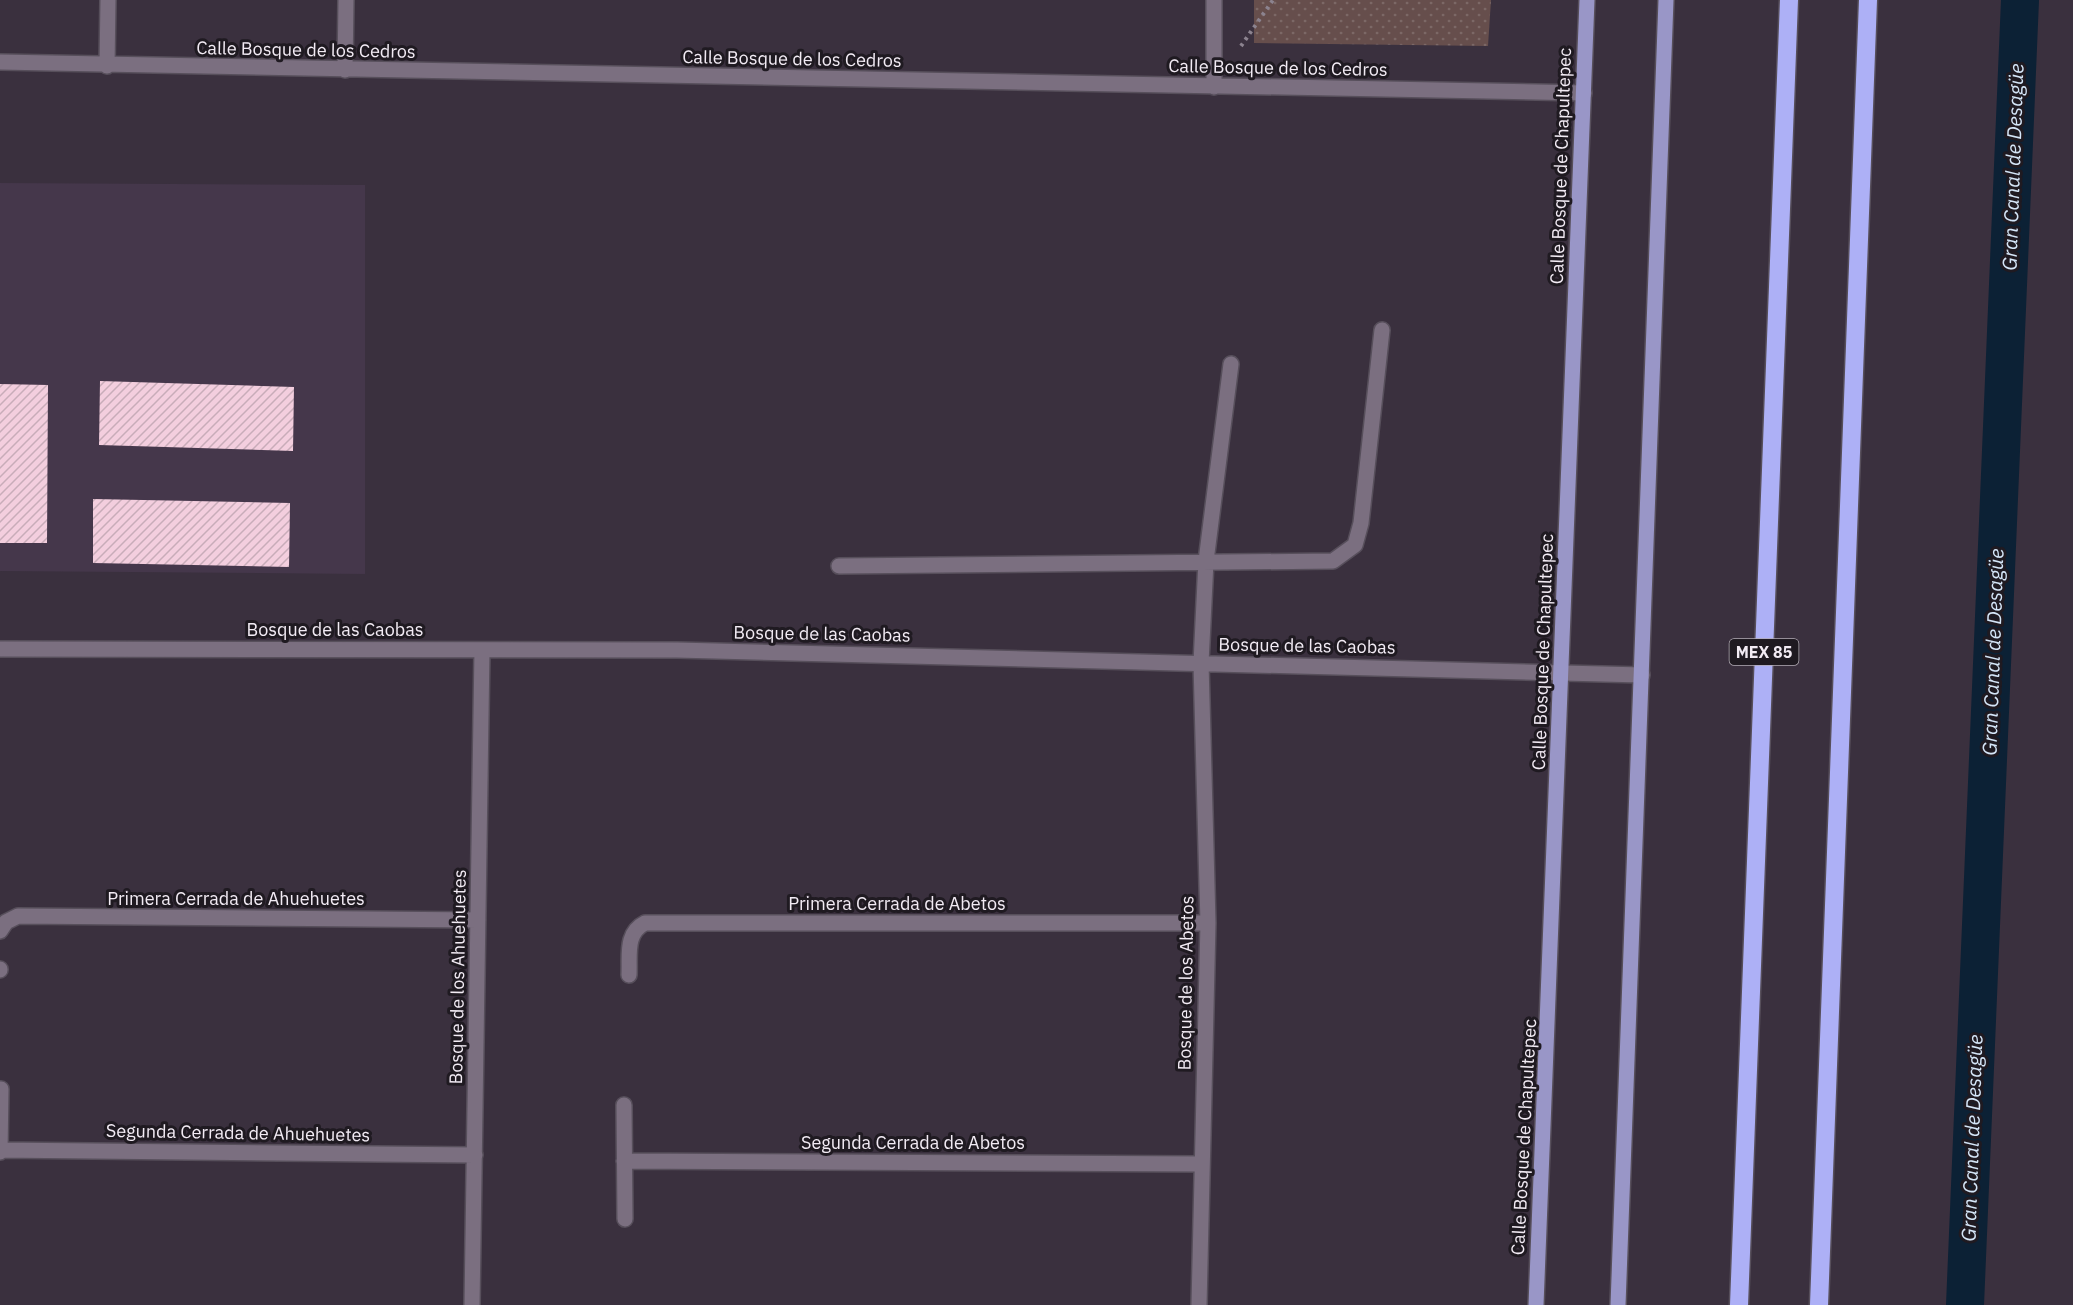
<svg xmlns="http://www.w3.org/2000/svg" width="2073" height="1305" font-family="'IBM Plex Sans',sans-serif">
<style>
.built{fill:#45374b}
.grass{fill:url(#grass-dots)}
.lines{fill:none;stroke-linecap:round;stroke-linejoin:round}
.canal{stroke:#0c2135;stroke-width:38}
.building{fill:url(#building-hatch)}
.minor-casing{stroke:#574f5b;stroke-width:18}
.major-casing{stroke:#574f5b;stroke-width:18}
.highway-casing{stroke:#574f5b;stroke-width:21}
.path{stroke:#8c838f;stroke-width:4;stroke-dasharray:3 4.5;stroke-linecap:butt}
.minor{stroke:#7b6f80;stroke-width:15}
.major{stroke:#9996c7;stroke-width:15}
.highway{stroke:#adb0f6;stroke-width:18}
.labels{text-anchor:middle;stroke-width:6;stroke-linejoin:round;paint-order:stroke}
.shield{fill:#1f1a21;stroke:#b3acb5;stroke-width:1.5}
.shield-label{font-size:16px;font-weight:bold;fill:#f2ebf4}
.street-label{font-size:18px;fill:#f2ebf4;stroke:#1f1a21}
.water-label{font-size:20px;font-style:italic;fill:#d5e6f8;stroke:#1f1a21}
</style>
<defs>
<pattern id="grass-dots" width="8" height="8" patternUnits="userSpaceOnUse" patternTransform="scale(1.5)"><rect width="8" height="8" fill="#664e4c"/><path d="M2 2h.1M6 6h.1" fill="none" stroke="#7c6866" stroke-width="1.8" stroke-linecap="round"/></pattern>
<pattern id="building-hatch" width="6" height="6" patternUnits="userSpaceOnUse" patternTransform="scale(1.5)"><rect width="6" height="6" fill="#f3cede"/><path d="M-1 1l2-2M0 6l6-6M5 7l2-2" fill="none" stroke="#c8acb9"/></pattern>
</defs>
<rect width="100%" height="100%" fill="#3a303e"/>
<!-- built -->
<path class="built" d="M 0,183 L 365,185 L 365,574 L 0,571 Z"/>
<!-- grass -->
<path class="grass" d="M 1254,0 L 1491,0 L 1488,46 L 1254,43 Z"/>
<g class="lines">
<!-- canal -->
<path class="canal" d="M 1965,1305 L 2020,0"/>
</g>
<!-- building -->
<path class="building" d="M 100,381 L 294,387 L 293,451 L 99,445 Z
M 0,384 L 48,385 L 47,543 L 0,543 Z
M 93,499 L 290,503 L 289,567 L 93,563 Z"/>
<g class="lines">
<!-- minor casing -->
<g class="minor-casing">
<path id="minor" d="M 0,62 L 1584,93
M 107,66 L 108,0
M 345,70 L 346,0
M 1214,87 L 1214,0
M 839,566 L 1333,561 L 1355,545 L 1361,523 L 1382,330
M 0,649 L 677,650 L 1642,675
M 0,931 L 6,922 L 18,916 L 478,920
M 0,969 L 0,970
M 629,975 C 630,955 625,933 645,923 L 1208,923
M 624,1105 L 625,1219
M 0,1150 L 475,1155
M 0,1152 L 1,1089
M 624,1161 L 1202,1164
M 472,1305 L 482,650
M 1199,1305 L 1208,923 L 1201,663 L 1206,561 L 1231,364"/>
</g>
<!-- major casing -->
<g class="major-casing">
<path id="major" d="M 1536,1305 L 1587,0
M 1618,1305 L 1666,0"/>
</g>
<!-- highway casing -->
<g class="highway-casing">
<path id="highway" d="M 1739,1305 L 1789,0
M 1819,1305 L 1868,0"/>
</g>
<!-- path -->
<path class="path" d="M 1241,46 L 1273,0"/>
<!-- minor -->
<use href="#minor" class="minor"/>
<!-- major -->
<use href="#major" class="major"/>
<!-- highway -->
<use href="#highway" class="highway"/>
</g>
<g class="labels">
<!-- shield labels -->
<rect class="shield" x="1729.5" y="639" width="69" height="26" rx="4.5"/>
<g class="shield-label">
<text x="1764" y="658">MEX 85</text>
</g>
<!-- street labels -->
<g class="street-label">
<text transform="translate(306 50) rotate(1)" y="6">Calle Bosque de los Cedros</text>
<text transform="translate(792 59) rotate(1)" y="6">Calle Bosque de los Cedros</text>
<text transform="translate(1278 68) rotate(1)" y="6">Calle Bosque de los Cedros</text>
<text transform="translate(1561 166) rotate(-88)" y="6">Calle Bosque de Chapultepec</text>
<text x="335" y="636">Bosque de las Caobas</text>
<text transform="translate(822 634) rotate(1)" y="6">Bosque de las Caobas</text>
<text transform="translate(1307 646) rotate(1)" y="6">Bosque de las Caobas</text>
<text transform="translate(1543 652) rotate(-88)" y="6">Calle Bosque de Chapultepec</text>
<text x="236" y="905">Primera Cerrada de Ahuehuetes</text>
<text x="897" y="910">Primera Cerrada de Abetos</text>
<text transform="translate(458 977) rotate(-89)" y="6">Bosque de los Ahuehuetes</text>
<text transform="translate(1186 983) rotate(-89)" y="6">Bosque de los Abetos</text>
<text transform="translate(238 1133) rotate(1)" y="6">Segunda Cerrada de Ahuehuetes</text>
<text transform="translate(1524 1137) rotate(-87)" y="6">Calle Bosque de Chapultepec</text>
<text x="913" y="1149">Segunda Cerrada de Abetos</text>
</g>
<!-- water labels -->
<g class="water-label">
<text transform="translate(2013 167) rotate(-88)" y="7">Gran Canal de Desagüe</text>
<text transform="translate(1993 652) rotate(-88)" y="7">Gran Canal de Desagüe</text>
<text transform="translate(1972 1138) rotate(-88)" y="7">Gran Canal de Desagüe</text>
</g>
</g>
</svg>
